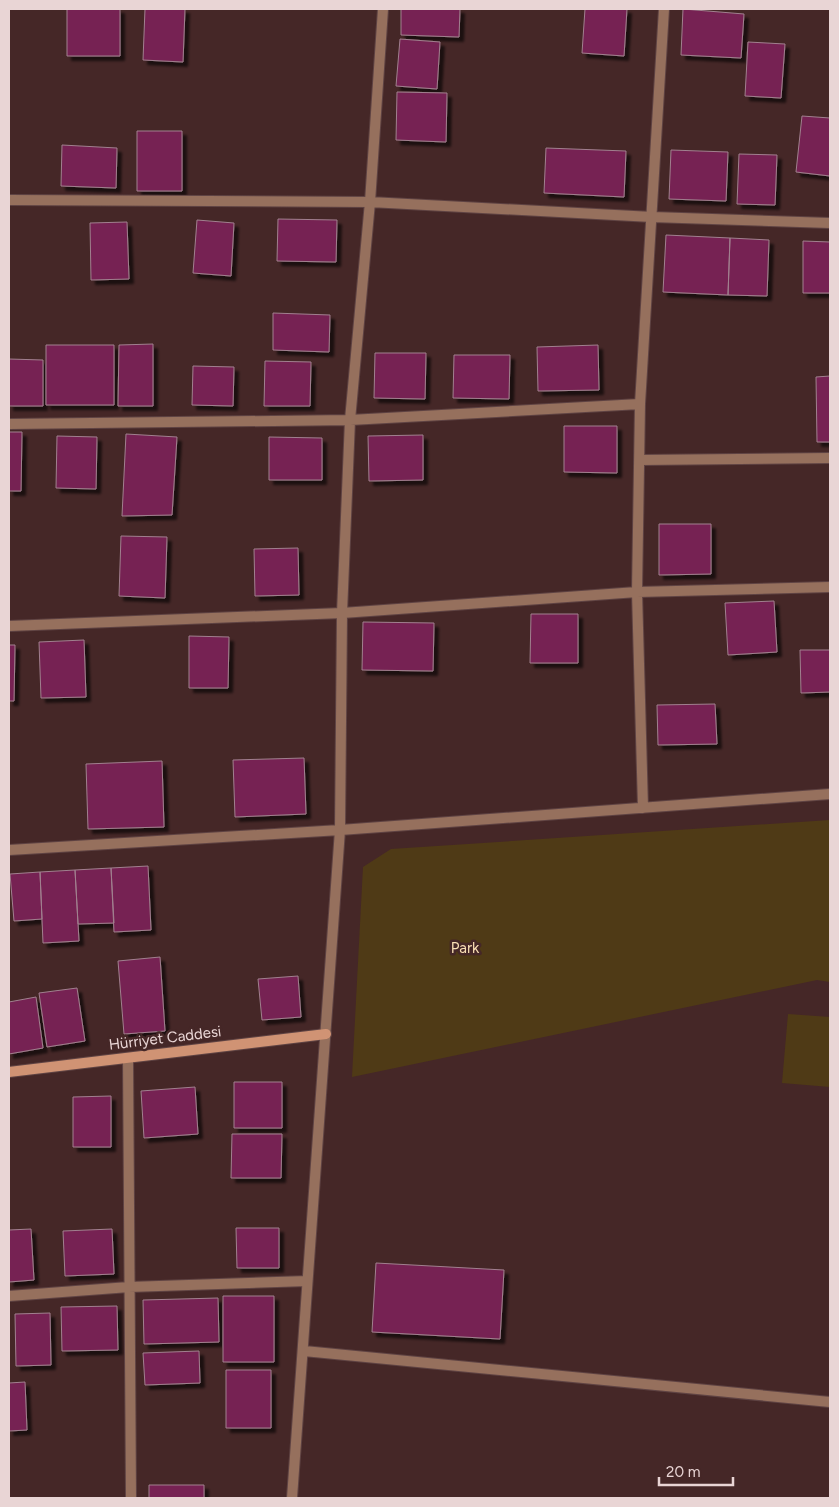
<svg xmlns="http://www.w3.org/2000/svg" width="839" height="1507" font-family="Figtree,sans-serif">
<style>
.green{fill:#4f3a16}
.building{fill:#762352;stroke:#a1808f;filter:url(#shadow)}
.lines{fill:none;stroke-linecap:round;stroke-linejoin:round}
.street-casing{stroke:#5f4343;stroke-width:12}
.secondary-casing{stroke:#5f4343;stroke-width:12}
.street{stroke:#96705d;stroke-width:10}
.secondary{stroke:#d09374;stroke-width:10}
.labels{text-anchor:middle;stroke-width:5;stroke-linejoin:round;paint-order:stroke}
.park-label{font-size:15px;fill:#f9deb4;stroke:#452727}
.street-label{font-size:15px;fill:#e9d5d5;stroke:#452727}
</style>
<defs>
<filter id="shadow"><feDropShadow dx="4.5" dy="4.5" stdDeviation="1" flood-color="#0009"/></filter>
</defs>
<rect width="100%" height="100%" fill="#452727"/>
<!-- green -->
<path class="green" d="M 830,820 L 830,982 L 817,980 L 352,1077 L 363,867 L 391,849 Z
M 788,1014 L 830,1017 L 830,1087 L 782,1083 Z"/>
<!-- building -->
<path class="building" d="M 67,9 L 120,9 L 120,56 L 67,56 Z
M 145,9 L 185,9 L 183,62 L 143,60 Z
M 401,9 L 460,9 L 459,37 L 401,35 Z
M 585,9 L 627,9 L 624,56 L 582,53 Z
M 683,9 L 744,14 L 741,58 L 681,55 Z
M 400,39 L 440,42 L 437,89 L 396,86 Z
M 748,42 L 785,44 L 781,98 L 745,96 Z
M 397,92 L 447,93 L 446,142 L 396,140 Z
M 802,116 L 830,118 L 830,176 L 796,172 Z
M 137,131 L 182,131 L 182,191 L 137,191 Z
M 62,145 L 117,148 L 116,188 L 61,186 Z
M 546,148 L 626,151 L 624,197 L 544,193 Z
M 671,150 L 728,152 L 726,201 L 669,199 Z
M 739,154 L 777,155 L 775,205 L 737,204 Z
M 278,219 L 337,220 L 336,262 L 277,261 Z
M 197,220 L 234,223 L 231,276 L 193,273 Z
M 127,222 L 129,279 L 91,280 L 90,223 Z
M 666,235 L 730,238 L 728,295 L 663,292 Z
M 730,238 L 769,240 L 767,296 L 728,295 Z
M 803,241 L 830,242 L 830,293 L 803,293 Z
M 273,313 L 330,315 L 329,352 L 273,350 Z
M 153,344 L 153,406 L 118,406 L 119,345 Z
M 46,345 L 114,345 L 114,405 L 46,405 Z
M 598,345 L 599,390 L 538,391 L 537,347 Z
M 375,353 L 426,353 L 425,399 L 374,398 Z
M 454,355 L 510,355 L 509,399 L 453,398 Z
M 9,359 L 43,360 L 43,406 L 9,406 Z
M 265,361 L 311,362 L 310,406 L 264,406 Z
M 193,366 L 234,367 L 233,406 L 192,405 Z
M 830,376 L 830,442 L 817,442 L 816,377 Z
M 564,426 L 617,426 L 617,473 L 564,472 Z
M 9,432 L 22,432 L 21,491 L 9,491 Z
M 126,434 L 177,437 L 172,515 L 122,516 Z
M 423,435 L 423,480 L 369,481 L 368,436 Z
M 57,436 L 97,437 L 96,489 L 56,488 Z
M 269,437 L 322,438 L 322,480 L 269,480 Z
M 659,524 L 711,524 L 711,574 L 659,575 Z
M 121,536 L 167,537 L 165,598 L 119,596 Z
M 298,548 L 299,595 L 255,596 L 254,549 Z
M 774,601 L 777,652 L 728,655 L 725,603 Z
M 531,614 L 578,614 L 578,663 L 530,663 Z
M 363,622 L 434,623 L 433,671 L 362,670 Z
M 189,636 L 229,637 L 228,688 L 189,688 Z
M 84,640 L 86,697 L 41,698 L 39,642 Z
M 9,645 L 15,645 L 14,701 L 9,701 Z
M 800,650 L 830,650 L 830,692 L 801,693 Z
M 715,704 L 717,744 L 658,745 L 657,705 Z
M 304,758 L 306,814 L 235,817 L 233,760 Z
M 162,761 L 164,827 L 88,829 L 86,764 Z
M 148,866 L 151,930 L 114,932 L 111,868 Z
M 111,868 L 114,923 L 78,924 L 75,870 Z
M 75,870 L 79,941 L 43,943 L 40,872 Z
M 40,872 L 42,919 L 14,921 L 10,874 Z
M 160,957 L 165,1031 L 124,1034 L 118,961 Z
M 298,976 L 301,1017 L 262,1020 L 258,979 Z
M 77,988 L 85,1041 L 47,1047 L 39,993 Z
M 36,997 L 43,1048 L 9,1054 L 9,1002 Z
M 234,1082 L 282,1082 L 282,1128 L 234,1128 Z
M 195,1087 L 198,1134 L 144,1138 L 141,1091 Z
M 111,1096 L 111,1147 L 73,1147 L 73,1097 Z
M 232,1134 L 282,1134 L 281,1178 L 231,1178 Z
M 236,1228 L 279,1228 L 279,1268 L 237,1268 Z
M 31,1229 L 34,1280 L 9,1282 L 9,1230 Z
M 112,1229 L 114,1274 L 65,1276 L 63,1231 Z
M 376,1263 L 504,1270 L 500,1339 L 372,1332 Z
M 223,1296 L 274,1296 L 274,1362 L 223,1362 Z
M 218,1298 L 219,1342 L 144,1344 L 143,1300 Z
M 117,1306 L 118,1350 L 62,1351 L 61,1307 Z
M 50,1313 L 51,1365 L 16,1366 L 15,1314 Z
M 199,1351 L 200,1383 L 145,1385 L 143,1353 Z
M 226,1370 L 271,1370 L 271,1428 L 226,1428 Z
M 25,1382 L 27,1430 L 9,1431 L 9,1383 Z
M 149,1485 L 204,1485 L 204,1498 L 149,1498 Z"/>
<g class="lines">
<!-- street casing -->
<g class="street-casing">
<path id="street" d="M 9,200 L 370,202 L 652,217 L 830,223
M 9,424 L 350,420 L 640,404
M 640,460 L 830,458
M 9,626 L 342,613 L 637,592 L 830,587
M 643,808 L 637,592 L 640,404 L 664,9
M 9,850 L 340,830 L 830,794
M 128,1058 L 131,1498
M 9,1296 L 129,1287 L 307,1281
M 304,1351 L 830,1402
M 292,1498 L 340,830 L 342,613 L 350,420 L 370,202 L 383,9"/>
</g>
<!-- secondary casing -->
<g class="secondary-casing">
<path id="secondary" d="M 9,1072 L 326,1034"/>
</g>
<!-- street -->
<use href="#street" class="street"/>
<!-- secondary -->
<use href="#secondary" class="secondary"/>
</g>
<g class="labels">
<!-- park labels -->
<g class="park-label">
<text x="465" y="953">Park</text>
</g>
<!-- street labels -->
<g class="street-label">
<text transform="translate(165 1038) rotate(-7)" y="5">Hürriyet Caddesi</text>
</g>
</g>
<!-- border -->
<rect width="839" height="1507" fill="none" stroke="#e9d5d5" stroke-width="20"/>
<!-- scale -->
<path d="M659 1477v8h74v-8" fill="none" stroke="#e9d5d5" stroke-width="2.5"/>
<text x="666" y="1477" font-size="15" fill="#e9d5d5" stroke="#452727" stroke-width="4" paint-order="stroke">20 m</text>
</svg>
